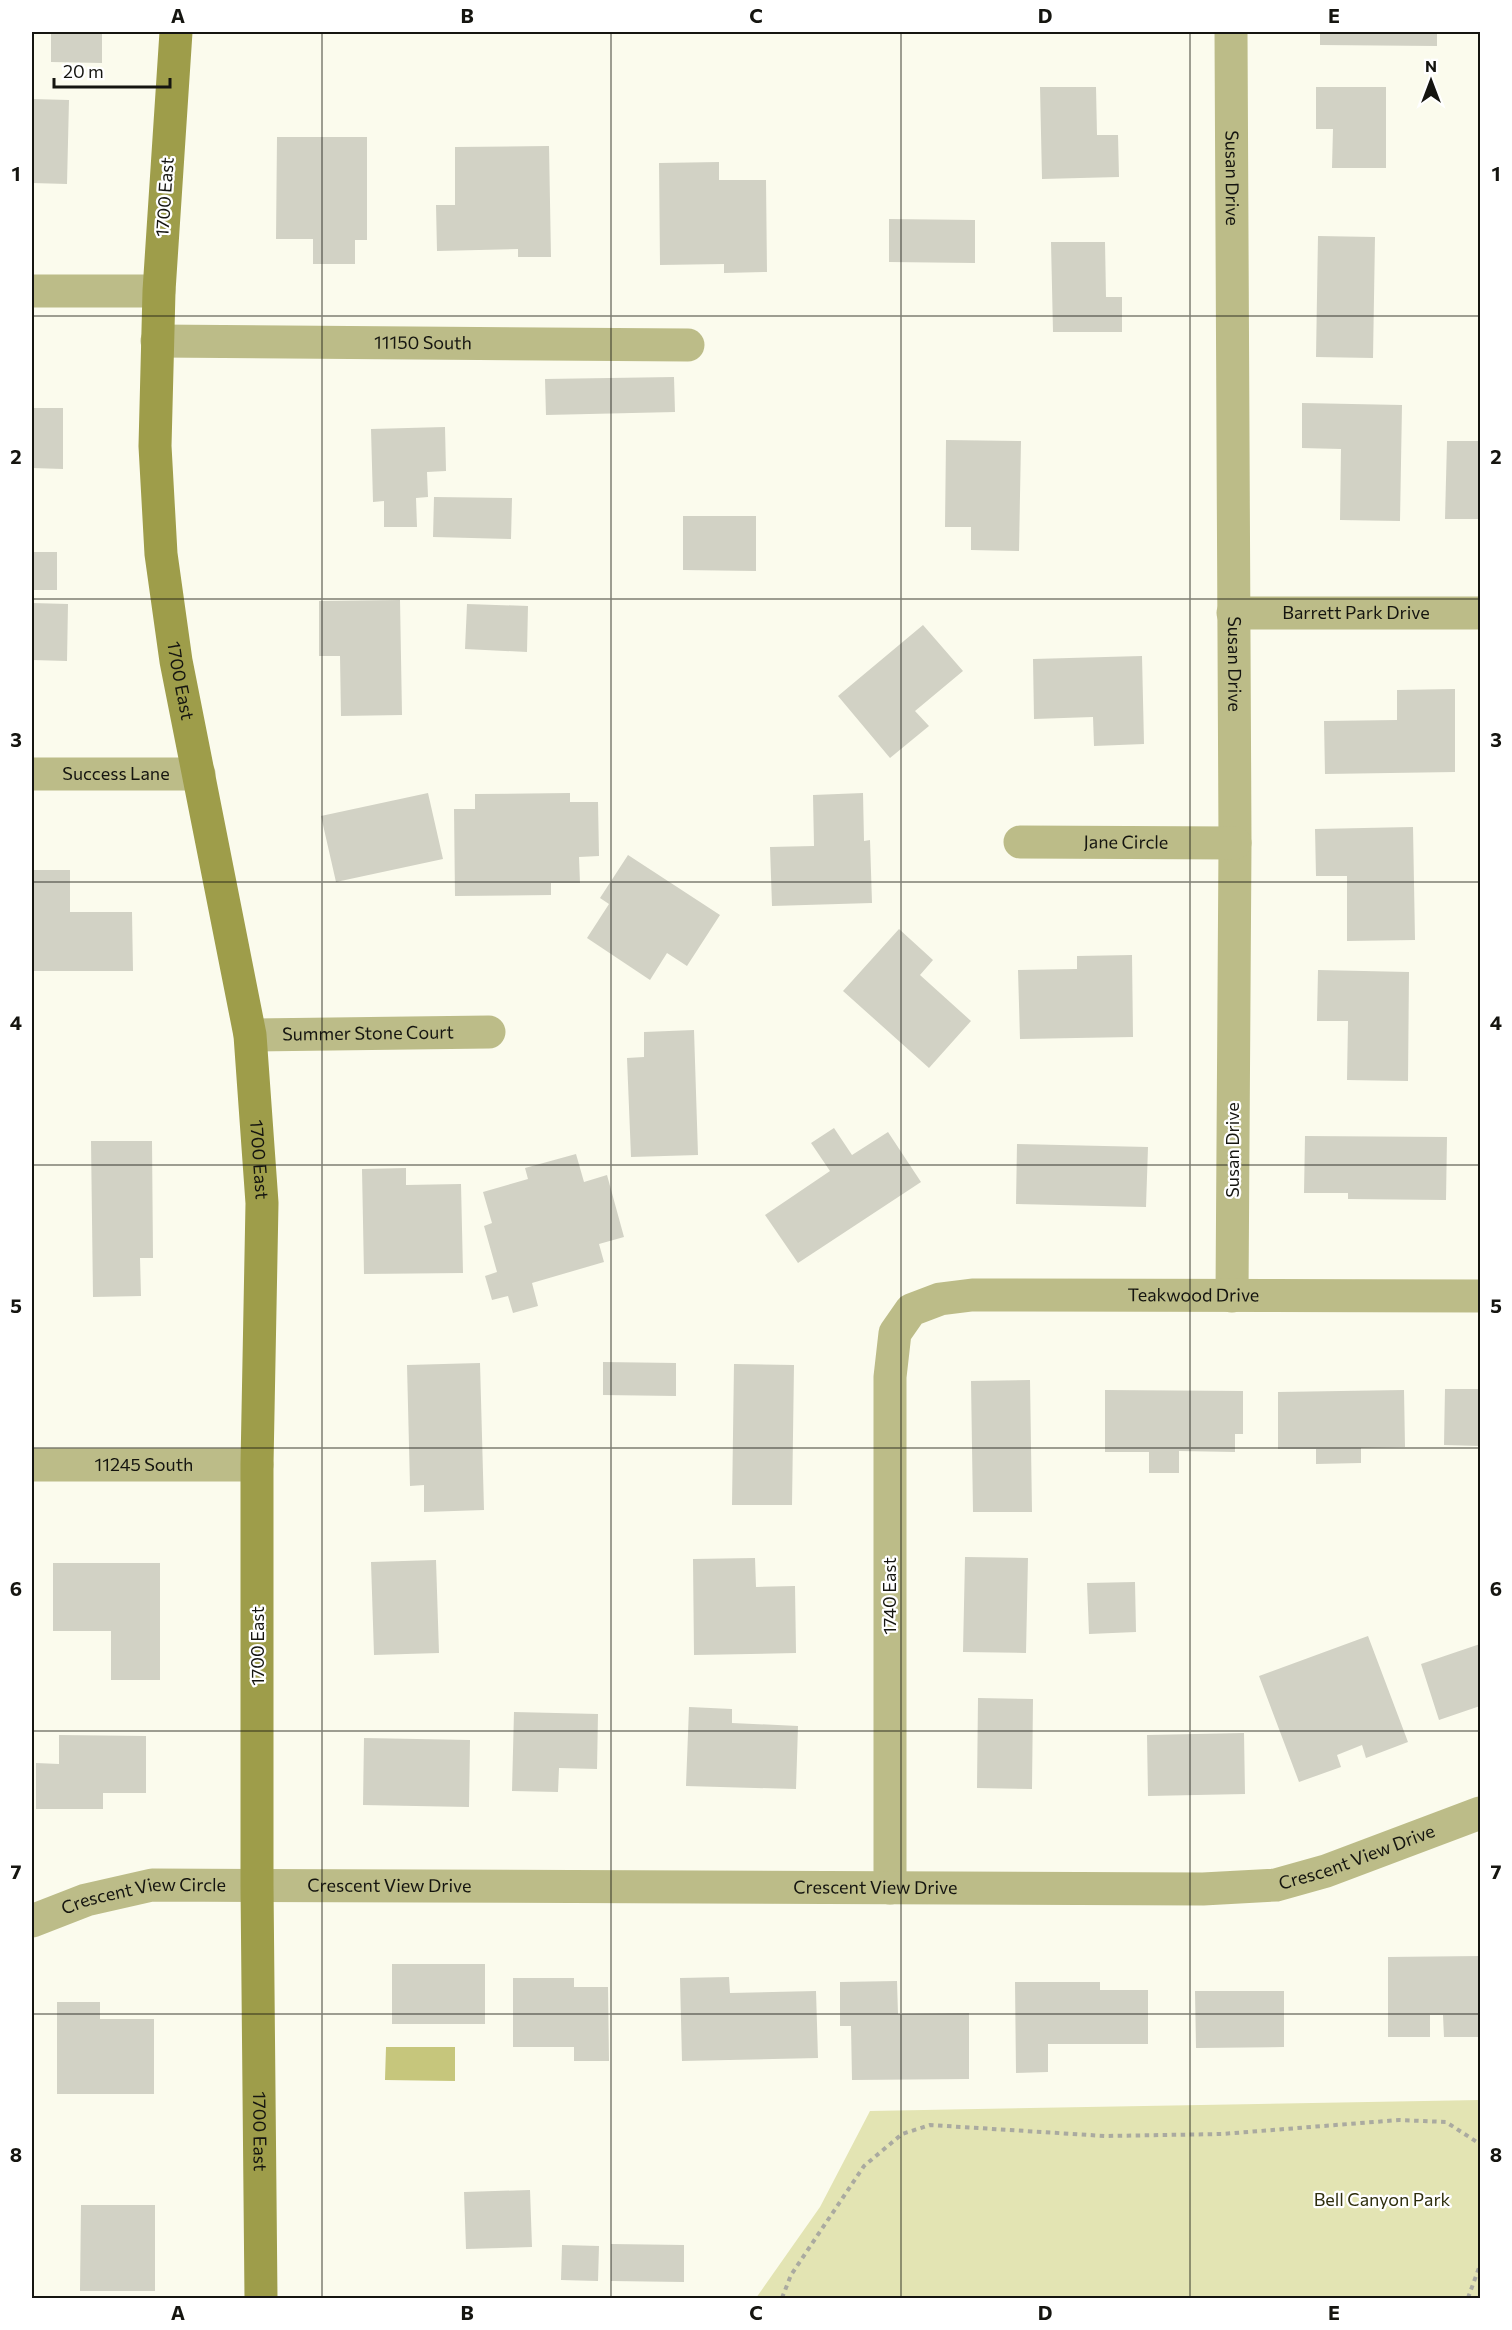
<svg xmlns="http://www.w3.org/2000/svg" width="1512" height="2330" font-family="Commissioner,sans-serif">
<style>
.green{fill:#e3e4b3}
.water{fill:#c6c67c}
.building{fill:#d2d2c5}
.lines{fill:none;stroke-linecap:round;stroke-linejoin:round}
.path{stroke:#aaaaa0;stroke-width:4;stroke-dasharray:4.5 4.5;stroke-linecap:butt}
.street{stroke:#bcbc88;stroke-width:33}
.secondary{stroke:#9e9d4a;stroke-width:33}
.grid{fill:none;stroke:#151510;stroke-width:1.5;stroke-opacity:0.55}
.labels{text-anchor:middle;stroke-width:4.5;stroke-linejoin:round;paint-order:stroke}
.street-label{font-size:18px;fill:#151510;stroke:#fff}
.park-label{font-size:18px;fill:#2e2d0c;stroke:#fff}
.neatline{fill:none;stroke:#151510;stroke-width:2}
.grid-label{font-size:20px;text-anchor:middle;font-weight:bold;fill:#151510}
</style>
<rect width="100%" height="100%" fill="#fbfbed"/>
<!-- green -->
<path class="green" d="M 1480,2100 L 1480,2298 L 756,2298 L 820,2207 L 870,2111 Z"/>
<!-- water -->
<path class="water" d="M 386,2047 L 455,2047 L 455,2081 L 385,2080 Z"/>
<!-- building -->
<path class="building" d="M 51,32 L 102,32 L 102,63 L 51,62 Z
M 1320,32 L 1437,32 L 1437,46 L 1320,45 Z
M 1040,87 L 1096,87 L 1097,135 L 1118,135 L 1119,177 L 1042,179 Z
M 1316,87 L 1386,87 L 1386,168 L 1332,168 L 1333,129 L 1316,129 Z
M 32,99 L 69,100 L 67,184 L 32,183 Z
M 277,137 L 367,137 L 367,240 L 355,240 L 355,264 L 313,264 L 313,239 L 276,239 Z
M 549,146 L 551,257 L 518,257 L 518,249 L 437,251 L 436,205 L 455,205 L 455,147 Z
M 719,162 L 719,180 L 766,180 L 767,272 L 724,273 L 724,264 L 660,265 L 659,163 Z
M 889,219 L 975,220 L 975,263 L 889,262 Z
M 1318,236 L 1375,237 L 1373,358 L 1316,357 Z
M 1051,242 L 1105,242 L 1106,297 L 1122,297 L 1122,332 L 1053,332 Z
M 674,377 L 675,412 L 546,415 L 545,379 Z
M 1302,403 L 1402,405 L 1400,521 L 1340,520 L 1341,449 L 1302,448 Z
M 32,408 L 63,408 L 63,469 L 32,468 Z
M 445,427 L 446,471 L 427,472 L 428,497 L 416,498 L 417,527 L 384,527 L 384,501 L 373,502 L 371,429 Z
M 946,440 L 1021,441 L 1019,551 L 971,550 L 971,527 L 945,527 Z
M 1447,441 L 1480,441 L 1480,519 L 1445,519 Z
M 434,497 L 512,498 L 511,539 L 433,537 Z
M 683,516 L 756,516 L 756,571 L 683,570 Z
M 32,552 L 57,552 L 57,590 L 32,590 Z
M 400,600 L 402,715 L 341,716 L 340,656 L 319,656 L 319,601 Z
M 32,603 L 68,604 L 67,661 L 32,660 Z
M 467,604 L 528,606 L 527,652 L 465,649 Z
M 923,625 L 963,671 L 915,711 L 929,726 L 890,758 L 838,696 Z
M 1142,656 L 1144,744 L 1094,746 L 1093,717 L 1034,719 L 1033,659 Z
M 1455,689 L 1455,772 L 1325,774 L 1324,721 L 1397,720 L 1397,690 Z
M 428,793 L 443,859 L 336,882 L 321,816 Z
M 570,793 L 570,802 L 598,802 L 599,856 L 579,857 L 580,883 L 551,883 L 551,895 L 455,896 L 454,809 L 475,809 L 475,794 Z
M 863,793 L 864,841 L 870,840 L 872,903 L 772,906 L 770,847 L 814,846 L 813,795 Z
M 1413,827 L 1415,940 L 1347,941 L 1347,876 L 1316,876 L 1315,829 Z
M 628,855 L 720,915 L 687,966 L 667,953 L 650,980 L 587,938 L 609,904 L 600,898 Z
M 32,870 L 70,870 L 70,912 L 132,912 L 133,971 L 33,971 Z
M 899,929 L 933,960 L 920,975 L 971,1021 L 929,1068 L 843,991 Z
M 1132,955 L 1133,1037 L 1020,1039 L 1018,970 L 1077,969 L 1077,956 Z
M 1318,970 L 1409,972 L 1408,1081 L 1347,1080 L 1348,1021 L 1317,1021 Z
M 694,1030 L 698,1155 L 631,1157 L 627,1058 L 644,1057 L 644,1032 Z
M 834,1128 L 852,1155 L 888,1132 L 921,1182 L 798,1263 L 765,1215 L 830,1171 L 811,1143 Z
M 1305,1136 L 1447,1137 L 1446,1200 L 1348,1199 L 1348,1193 L 1304,1193 Z
M 91,1141 L 152,1141 L 153,1258 L 140,1258 L 141,1296 L 93,1297 Z
M 1017,1144 L 1148,1147 L 1146,1207 L 1016,1204 Z
M 576,1154 L 584,1182 L 607,1175 L 624,1237 L 599,1244 L 604,1262 L 532,1283 L 538,1306 L 513,1313 L 508,1296 L 492,1300 L 485,1276 L 497,1272 L 484,1226 L 492,1223 L 483,1192 L 528,1179 L 525,1168 Z
M 406,1168 L 406,1185 L 461,1184 L 463,1273 L 364,1274 L 362,1169 Z
M 603,1362 L 676,1363 L 676,1396 L 603,1395 Z
M 480,1363 L 484,1510 L 424,1512 L 424,1485 L 410,1486 L 407,1365 Z
M 734,1364 L 794,1365 L 792,1505 L 732,1505 Z
M 1030,1380 L 1032,1512 L 973,1512 L 971,1381 Z
M 1445,1389 L 1480,1389 L 1480,1446 L 1444,1445 Z
M 1105,1390 L 1243,1391 L 1243,1434 L 1235,1434 L 1235,1452 L 1179,1451 L 1179,1473 L 1149,1473 L 1149,1452 L 1105,1452 Z
M 1404,1390 L 1405,1447 L 1361,1448 L 1361,1463 L 1316,1464 L 1316,1449 L 1278,1449 L 1278,1392 Z
M 965,1557 L 1028,1558 L 1026,1653 L 963,1652 Z
M 755,1558 L 756,1587 L 795,1586 L 796,1653 L 694,1655 L 693,1559 Z
M 436,1560 L 439,1653 L 374,1655 L 371,1562 Z
M 53,1563 L 160,1563 L 160,1680 L 111,1680 L 111,1631 L 53,1631 Z
M 1135,1582 L 1136,1632 L 1089,1634 L 1087,1583 Z
M 1368,1636 L 1408,1742 L 1366,1758 L 1362,1745 L 1337,1755 L 1341,1767 L 1299,1782 L 1259,1676 Z
M 1480,1644 L 1480,1706 L 1439,1720 L 1421,1664 Z
M 978,1698 L 1033,1699 L 1032,1789 L 977,1788 Z
M 689,1707 L 732,1709 L 732,1723 L 798,1726 L 796,1789 L 686,1786 Z
M 514,1712 L 598,1714 L 597,1769 L 559,1768 L 558,1792 L 512,1791 Z
M 1244,1733 L 1245,1794 L 1148,1796 L 1147,1735 Z
M 59,1735 L 146,1736 L 146,1793 L 103,1793 L 103,1809 L 36,1809 L 36,1763 L 59,1764 Z
M 364,1738 L 470,1740 L 469,1807 L 363,1805 Z
M 1480,1956 L 1480,2037 L 1444,2037 L 1443,2015 L 1430,2015 L 1430,2037 L 1388,2037 L 1388,1957 Z
M 392,1964 L 485,1964 L 485,2024 L 392,2024 Z
M 729,1977 L 730,1993 L 816,1991 L 818,2058 L 682,2061 L 680,1978 Z
M 513,1978 L 574,1978 L 574,1987 L 608,1987 L 609,2061 L 574,2061 L 574,2047 L 513,2047 Z
M 897,1981 L 898,2014 L 969,2013 L 969,2079 L 852,2080 L 851,2026 L 840,2026 L 840,1982 Z
M 1015,1982 L 1100,1982 L 1100,1990 L 1148,1990 L 1148,2044 L 1048,2044 L 1048,2072 L 1016,2073 Z
M 1195,1991 L 1284,1991 L 1284,2047 L 1196,2048 Z
M 57,2002 L 100,2002 L 100,2019 L 154,2019 L 154,2094 L 57,2094 Z
M 530,2190 L 532,2247 L 466,2249 L 464,2192 Z
M 81,2205 L 155,2205 L 155,2291 L 80,2291 Z
M 611,2244 L 684,2245 L 684,2282 L 611,2281 Z
M 562,2245 L 599,2246 L 598,2281 L 561,2280 Z"/>
<g class="lines">
<!-- path -->
<path class="path" d="M 782,2298 L 791,2275 L 864,2166 L 902,2134 L 930,2125 L 1105,2136 L 1222,2134 L 1399,2120 L 1446,2122 L 1480,2144
M 1468,2298 L 1480,2265"/>
<!-- street -->
<g class="street">
<path id="s1" d="M 1231,32 L 1235,843 L 1232,1296"/>
<path d="M 32,291 L 159,291"/>
<path id="s2" d="M 157,341 L 688,345"/>
<path id="s3" d="M 1233,613 L 1480,613"/>
<path id="s4" d="M 32,774 L 199,774"/>
<path id="s5" d="M 1020,842 L 1235,843"/>
<path id="s6" d="M 250,1035 L 489,1032"/>
<path id="s7" d="M 32,1465 L 257,1465"/>
<path id="s8" d="M 890,1888 L 890,1377 L 895,1333 L 911,1310 L 940,1299 L 972,1295 L 1480,1296"/>
<path id="s9" d="M 32,1921 L 86,1900 L 152,1885 L 1203,1889 L 1276,1885 L 1326,1871 L 1480,1813"/>
</g>
<!-- secondary -->
<path class="secondary" id="s10" d="M 176,32 L 159,291 L 155,446 L 161,554 L 176,661 L 250,1035 L 262,1203 L 257,1465 L 257,1885 L 261,2298"/>
</g>
<!-- grid -->
<path class="grid" d="M 322,32 L 322,2298M 611,32 L 611,2298M 901,32 L 901,2298M 1190,32 L 1190,2298M 32,316 L 1480,316M 32,599 L 1480,599M 32,882 L 1480,882M 32,1165 L 1480,1165M 32,1448 L 1480,1448M 32,1731 L 1480,1731M 32,2014 L 1480,2014"/>
<g class="labels">
<!-- street labels -->
<g class="street-label">
<text dy="6" stroke="none"><textPath href="#s1" startOffset="146">Susan Drive</textPath></text>
<text transform="translate(165 197) rotate(-86)" y="6">1700 East</text>
<text dy="6" stroke="none"><textPath href="#s2" startOffset="266">11150 South</textPath></text>
<text dy="6" stroke="none"><textPath href="#s3" startOffset="123">Barrett Park Drive</textPath></text>
<text dy="6" stroke="none"><textPath href="#s1" startOffset="632">Susan Drive</textPath></text>
<text dy="6" stroke="none"><textPath href="#s10" startOffset="651">1700 East</textPath></text>
<text dy="6" stroke="none"><textPath href="#s4" startOffset="84">Success Lane</textPath></text>
<text dy="6" stroke="none"><textPath href="#s5" startOffset="106">Jane Circle</textPath></text>
<text dy="6" stroke="none"><textPath href="#s6" startOffset="118">Summer Stone Court</textPath></text>
<text transform="translate(1233 1150) rotate(-90)" y="6">Susan Drive</text>
<text dy="6" stroke="none"><textPath href="#s10" startOffset="1137">1700 East</textPath></text>
<text dy="6" stroke="none"><textPath href="#s8" startOffset="868">Teakwood Drive</textPath></text>
<text dy="6" stroke="none"><textPath href="#s7" startOffset="112">11245 South</textPath></text>
<text transform="translate(890 1596) rotate(-90)" y="6">1740 East</text>
<text transform="translate(258 1646) rotate(-90)" y="6">1700 East</text>
<text dy="6" stroke="none"><textPath href="#s9" startOffset="1335">Crescent View Drive</textPath></text>
<text dy="6" stroke="none"><textPath href="#s9" startOffset="363">Crescent View Drive</textPath></text>
<text dy="6" stroke="none"><textPath href="#s9" startOffset="849">Crescent View Drive</textPath></text>
<text dy="6" stroke="none"><textPath href="#s9" startOffset="116">Crescent View Circle</textPath></text>
<text dy="6" stroke="none"><textPath href="#s10" startOffset="2109">1700 East</textPath></text>
</g>
<!-- park labels -->
<g class="park-label">
<text x="1382" y="2206">Bell Canyon Park</text>
</g>
</g>
<!-- border -->
<rect width="1512" height="2330" fill="none" stroke="#ffffff" stroke-width="66"/>
<!-- north arrow -->
<g transform="translate(1431 81)" stroke="#ffffff" stroke-width="4.5" paint-order="stroke">
<path d="M0-4.5L10 22L0 15L-10 22Z" fill="#151510"/>
<text y="-9" font-size="16" font-weight="bold" text-anchor="middle" fill="#151510">N</text>
</g>
<!-- scale -->
<path d="M54 78v9h116v-9" fill="none" stroke="#151510" stroke-width="3"/>
<text x="63" y="78" font-size="18" fill="#151510" stroke="#ffffff" stroke-width="4.5" paint-order="stroke">20 m</text>
<rect x="33" y="33" width="1446" height="2264" class="neatline"/>
<g class="grid-label">
<text x="178" y="23">A</text>
<text x="467" y="23">B</text>
<text x="756" y="23">C</text>
<text x="1045" y="23">D</text>
<text x="1334" y="23">E</text>
<text x="16" y="181">1</text>
<text x="1496" y="181">1</text>
<text x="16" y="464">2</text>
<text x="1496" y="464">2</text>
<text x="16" y="747">3</text>
<text x="1496" y="747">3</text>
<text x="16" y="1030">4</text>
<text x="1496" y="1030">4</text>
<text x="16" y="1313">5</text>
<text x="1496" y="1313">5</text>
<text x="16" y="1596">6</text>
<text x="1496" y="1596">6</text>
<text x="16" y="1879">7</text>
<text x="1496" y="1879">7</text>
<text x="16" y="2162">8</text>
<text x="1496" y="2162">8</text>
<text x="178" y="2320">A</text>
<text x="467" y="2320">B</text>
<text x="756" y="2320">C</text>
<text x="1045" y="2320">D</text>
<text x="1334" y="2320">E</text>
</g>
</svg>
